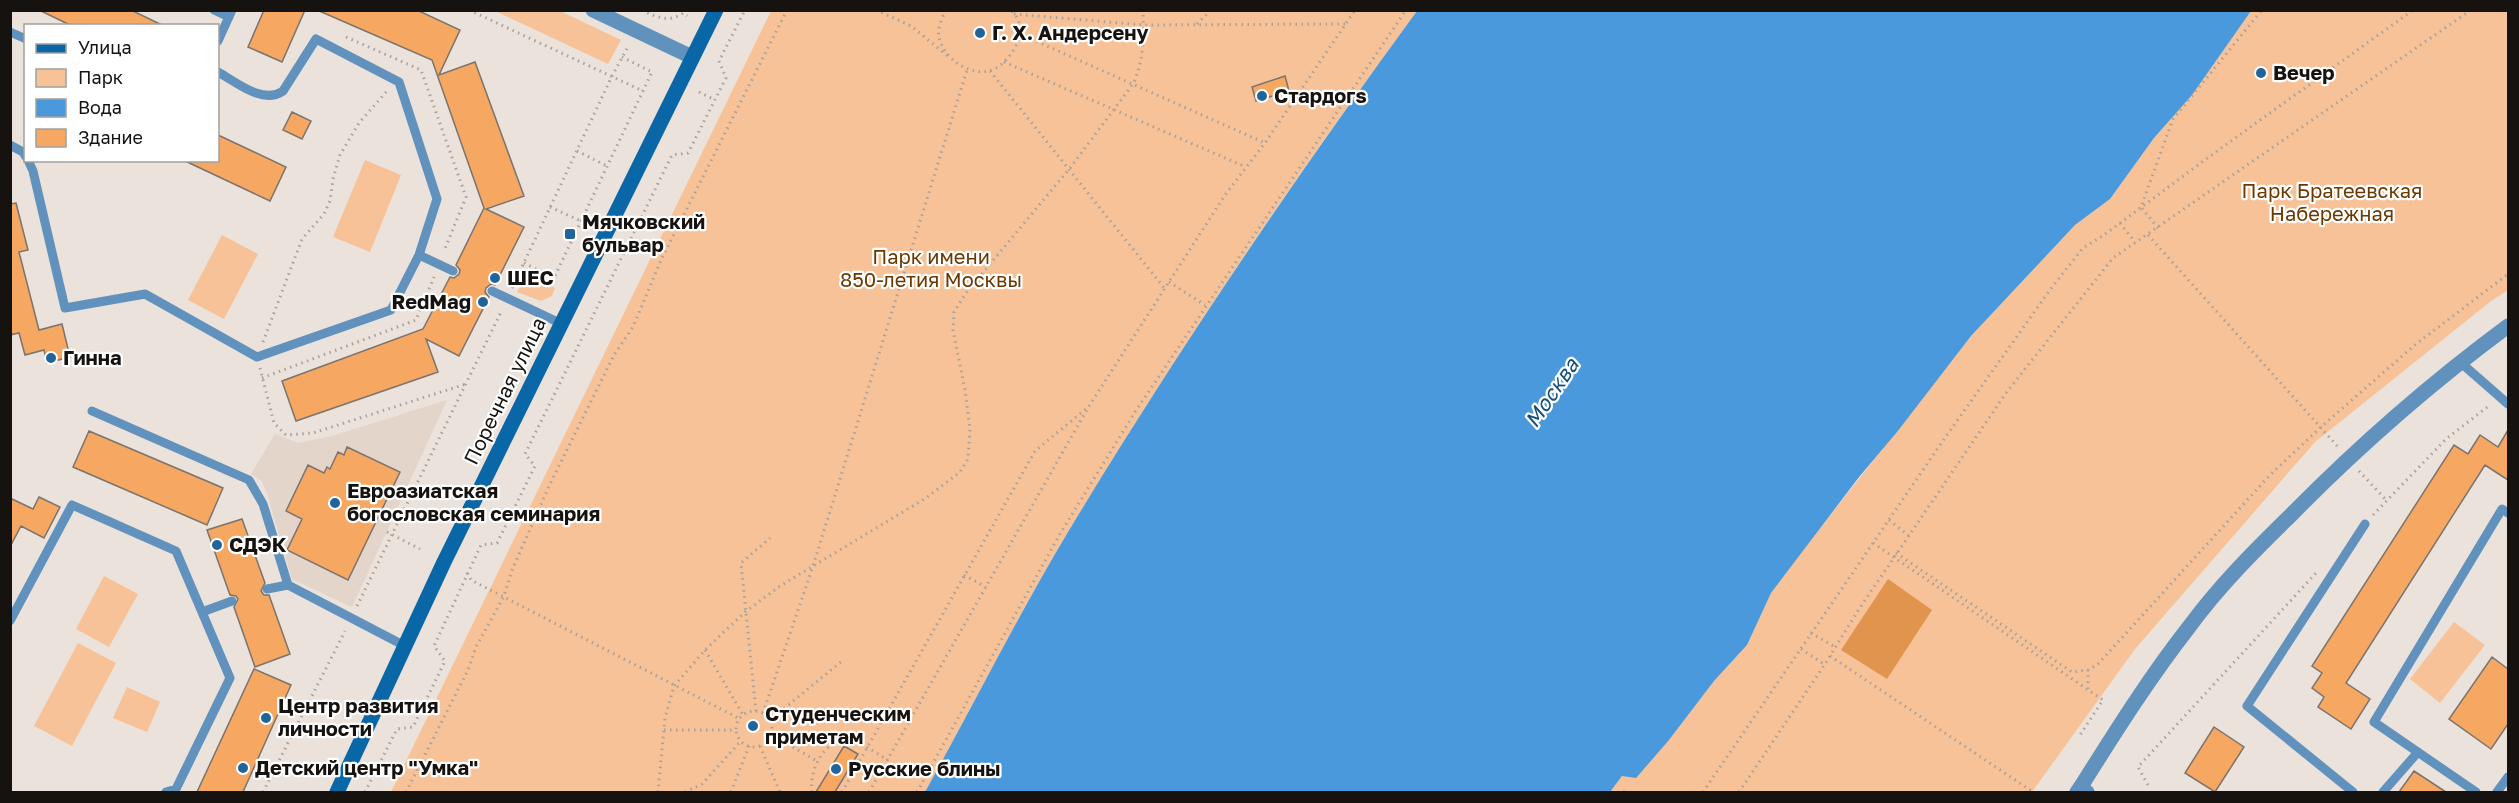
<svg xmlns="http://www.w3.org/2000/svg" width="2519" height="803" font-family="'Golos Text',sans-serif">
<style>
.built{fill:#e3d5c9}
.green{fill:#f7c297}
.forest{fill:#e1944e}
.water{fill:#4a99dc}
.building{fill:#f6a761;stroke:#7b736d;stroke-width:1.5}
.lines{fill:none;stroke-linecap:round;stroke-linejoin:round}
.path{stroke:#a8a19c;stroke-width:3;stroke-dasharray:1.5 4.5;stroke-linecap:butt}
.service{stroke:#6191bd;stroke-width:9}
.minor{stroke:#6191bd;stroke-width:15}
.tertiary{stroke:#6191bd;stroke-width:15}
.secondary{stroke:#0a67a7;stroke-width:15}
.poi-dot{fill:#216499;stroke:#fff;stroke-width:2}
.labels{text-anchor:middle;stroke-width:4.5;stroke-linejoin:round;paint-order:stroke}
.poi-label{font-size:20px;font-weight:bold;fill:#151210;stroke:#fff;text-anchor:start}
.park-label{font-size:20px;fill:#6a3800;stroke:#fff}
.street-label{font-size:20px;fill:#151210;stroke:#fff}
.water-label{font-size:21px;font-style:italic;fill:#144e7a;stroke:#fff}
</style>
<rect width="100%" height="100%" fill="#eae2db"/>
<!-- built -->
<path class="built" d="M 447,400 L 352,607 L 292,579 L 267,493 L 261,480 L 251,474 L 275,434 L 298,443 L 332,436 Z"/>
<!-- green -->
<path class="green" d="M 495,11 L 560,11 L 621,40 L 608,64 Z
M 771,11 L 1417,11 C 1293,179 1176,353 1068,532 C 1017,617 973,706 925,792 L 391,792 Z
M 2251,11 L 2508,11 L 2508,290 L 2491,301 L 2315,442 L 2135,649 L 2032,792 L 1610,792 L 1622,776 L 1669,740 L 1714,681 L 1747,645 L 1771,593 L 1807,545 L 1971,336 L 2075,225 L 2110,199 L 2154,138 L 2192,95 Z
M 365,160 L 401,175 L 370,252 L 333,237 Z
M 222,235 L 258,254 L 224,319 L 188,300 Z
M 527,273 L 555,288 L 552,296 L 541,301 L 517,292 Z
M 104,576 L 138,594 L 109,647 L 76,629 Z
M 2454,622 L 2485,645 L 2440,703 L 2410,679 Z
M 78,643 L 116,663 L 72,746 L 34,726 Z
M 127,687 L 160,702 L 147,732 L 113,718 Z"/>
<!-- forest -->
<path class="forest" d="M 1888,579 L 1932,610 L 1887,679 L 1841,650 Z"/>
<!-- water -->
<path class="water" d="M 1417,11 L 2251,11 L 2192,95 L 2154,138 L 2110,199 L 2075,225 L 1971,336 L 1897,432 L 1859,477 L 1771,593 L 1747,645 L 1714,681 L 1669,740 L 1636,778 L 1622,776 L 1610,792 L 925,792 C 973,706 1017,617 1068,532 C 1176,353 1294,179 1417,11 Z"/>
<!-- building -->
<path class="building" d="M 39,10 L 131,10 L 164,26 L 72,26 Z
M 264,10 L 305,10 L 282,62 L 248,47 Z
M 317,10 L 417,10 L 460,30 L 439,75 L 475,62 L 524,196 L 486,209 L 524,227 L 495,285 L 491,284 L 486,288 L 485,292 L 489,297 L 459,356 L 426,339 L 438,372 L 296,421 L 282,381 L 423,329 L 450,277 L 454,278 L 459,274 L 460,270 L 456,265 L 484,208 L 432,60 Z
M 1285,76 L 1289,91 L 1256,101 L 1252,87 Z
M 292,112 L 311,121 L 302,139 L 283,130 Z
M 218,135 L 286,167 L 270,201 L 183,160 L 218,160 Z
M 16,203 L 28,250 L 19,252 L 39,330 L 62,324 L 70,357 L 47,363 L 44,350 L 25,355 L 19,333 L 10,335 L 10,204 Z
M 2508,430 L 2508,480 L 2485,465 L 2346,683 L 2370,699 L 2351,729 L 2318,707 L 2324,697 L 2312,688 L 2322,673 L 2312,666 L 2454,445 L 2468,454 L 2480,435 L 2498,447 Z
M 89,431 L 223,488 L 207,525 L 73,467 Z
M 347,447 L 400,472 L 348,580 L 287,550 L 302,519 L 286,511 L 308,465 L 324,473 L 327,467 L 330,469 L 338,452 L 344,455 Z
M 39,497 L 60,507 L 44,538 L 21,526 L 10,547 L 10,498 L 33,509 Z
M 242,519 L 265,583 L 261,591 L 264,595 L 269,595 L 290,654 L 255,667 L 234,607 L 238,599 L 236,596 L 230,595 L 207,530 Z
M 2492,657 L 2508,669 L 2508,724 L 2491,749 L 2449,719 Z
M 254,669 L 291,685 L 243,792 L 197,792 Z
M 2214,727 L 2244,747 L 2215,792 L 2185,773 Z
M 844,746 L 858,754 L 835,792 L 816,792 Z
M 2414,771 L 2446,792 L 2399,792 Z"/>
<g class="lines">
<!-- path -->
<path class="path" d="M 469,10 L 643,91
M 642,10 C 655,17 670,23 683,13 L 687,16
M 876,10 L 911,26 L 948,56
M 946,10 C 942,18 937,29 939,37 C 944,59 968,75 989,71 C 1006,67 1025,39 1019,22 C 1018,18 1014,14 1011,10
M 1014,14 L 1143,25 L 1345,24
M 1197,24 L 1211,10
M 1020,34 L 1265,143
M 346,37 L 421,70 L 466,197 L 444,251
M 1004,62 L 1246,167
M 990,71 L 1165,289
M 699,92 L 715,100
M 577,151 L 607,166
M 550,207 L 581,221
M 2120,223 L 2135,242
M 2158,228 L 2141,207 L 2173,119 L 2262,10
M 2148,235 L 2339,448
M 524,263 L 554,278 L 652,72 L 622,57
M 1169,282 L 1205,305
M 512,288 L 612,76 L 628,47
M 263,342 L 302,239 L 324,214 L 330,201 L 333,179 L 340,155 L 359,123 L 387,91
M 260,368 L 274,423 L 286,435 L 313,433 L 466,384
M 262,378 L 416,320 L 434,277
M 2359,471 L 2387,501
M 2373,515 L 2446,439 L 2490,405
M 1889,520 L 1909,536
M 387,532 L 420,549
M 1873,543 L 2103,700 L 2080,735
M 1896,553 L 2072,672 L 2088,670 L 2098,664 L 2270,475 L 2321,427 L 2416,344 L 2508,274
M 467,573 L 471,580 L 740,719
M 964,575 L 986,587
M 357,606 L 502,310
M 1811,633 L 1835,647
M 1801,649 L 1824,664
M 705,650 L 743,715
M 1830,656 L 2033,792
M 2088,689 L 2088,670
M 756,711 L 741,563 L 770,538
M736 729a18 18 0 1 1 36 0a18 18 0 1 1-36 0Z
M 763,713 L 813,566 L 967,70
M 770,720 L 842,661
M 664,730 L 736,730
M 772,735 L 817,761
M 760,746 L 780,792
M 2148,785 L 2138,767 L 2316,573
M 263,792 L 345,631
M 365,792 L 397,729 L 413,727 L 445,661 L 434,646 L 481,545 L 497,543 L 535,466 L 525,454 L 672,155 L 688,153 L 726,78 L 719,61 L 745,10
M 406,792 L 468,670 L 476,647 L 504,596 L 512,570 L 550,484 L 614,355 L 633,327 L 661,260 L 787,10
M 658,792 L 665,718 L 674,686 L 705,650 L 745,612 L 780,586 L 926,498 L 960,472 L 968,459 L 970,429 L 965,390 L 953,330 L 954,312 L 966,293 L 1070,168 L 1133,84 C 1144,61 1144,35 1143,10
M 685,792 L 702,784 L 741,741
M 731,792 L 749,746
M 812,792 C 809,772 823,738 849,741 C 863,743 876,753 888,760
M 842,792 L 1035,451 L 1087,408
M 869,792 L 1089,406 L 1225,195 L 1265,143 L 1355,10
M 917,792 L 1060,534 L 1135,412 L 1406,10
M 1624,792 L 1626,789
M 1703,792 L 1942,442 L 2052,287 L 2083,248 L 2104,235 L 2206,159 L 2413,10
M 1739,792 L 1825,664 L 1859,609 L 2006,393 L 2113,258 L 2471,10"/>
<!-- service -->
<path class="service" d="M 214,10 L 229,17
M 10,32 L 26,39
M 218,41 L 232,10
M 10,145 L 23,152 L 26,157
M 28,160 L 33,171 L 65,308 L 145,294 L 257,357 L 391,310 L 419,255 L 437,199 L 399,82 L 316,39 L 283,91 C 263,105 236,82 218,72
M 419,255 L 453,271
M 492,291 L 562,324
M 2460,362 L 2508,404
M 92,411 L 249,480 L 263,504 L 288,585 L 405,646
M 267,589 L 288,585
M 202,612 L 232,601
M 10,621 L 72,505 L 176,551 L 230,678 L 176,789 L 166,792
M 2353,792 L 2247,706 L 2365,524
M 2383,792 L 2418,752
M 2476,792 L 2374,722 L 2502,509 L 2508,513
M 2497,792 L 2508,777"/>
<!-- minor -->
<path class="minor" d="M 2080,788 C 2114,734 2149,678 2189,627 C 2219,586 2256,549 2293,513 C 2360,445 2431,383 2508,326"/>
<!-- tertiary -->
<path class="tertiary" d="M 593,10 L 692,57
M 2077,792 L 2080,788 L 2087,792"/>
<!-- secondary -->
<path class="secondary" d="M 337,792 L 444,562 L 716,10"/>
</g>
<!-- markers -->
<g class="poi-dot">
<circle cx="980" cy="33" r="6"/>
<circle cx="2261" cy="73" r="6"/>
<circle cx="1262" cy="96" r="6"/>
<rect x="564" y="228" width="12" height="12" rx="3"/>
<circle cx="495" cy="278" r="6"/>
<circle cx="483" cy="302" r="6"/>
<circle cx="51" cy="358" r="6"/>
<circle cx="335" cy="503" r="6"/>
<circle cx="217" cy="545" r="6"/>
<circle cx="266" cy="718" r="6"/>
<circle cx="753" cy="726" r="6"/>
<circle cx="243" cy="768" r="6"/>
<circle cx="836" cy="769" r="6"/>
</g>
<g class="labels">
<!-- poi labels -->
<g class="poi-label">
<text x="992" y="40">Г. Х. Андерсену</text>
<text x="2273" y="80">Вечер</text>
<text x="1274" y="103">Стардогs</text>
<text x="582" y="229">Мячковский<tspan x="582" dy="23">бульвар</tspan></text>
<text x="507" y="285">ШЕС</text>
<text x="471" y="309" text-anchor="end">RedMag</text>
<text x="63" y="365">Гинна</text>
<text x="347" y="498">Евроазиатская<tspan x="347" dy="23">богословская семинария</tspan></text>
<text x="229" y="552">СДЭК</text>
<text x="278" y="713">Центр развития<tspan x="278" dy="23">личности</tspan></text>
<text x="765" y="721">Студенческим<tspan x="765" dy="23">приметам</tspan></text>
<text x="255" y="775">Детский центр "Умка"</text>
<text x="848" y="776">Русские блины</text>
</g>
<!-- park labels -->
<g class="park-label">
<text x="2332" y="198">Парк Братеевская<tspan x="2332" dy="23">Набережная</tspan></text>
<text x="931" y="264">Парк имени<tspan x="931" dy="23">850-летия Москвы</tspan></text>
</g>
<!-- street labels -->
<g class="street-label">
<text transform="translate(505 391) rotate(-64)" y="7">Поречная улица</text>
</g>
<!-- water labels -->
<g class="water-label">
<text transform="translate(1552 393) rotate(-56)" y="7">Москва</text>
</g>
</g>
<!-- border -->
<rect width="2519" height="803" fill="none" stroke="#151210" stroke-width="24"/>
<!-- legend -->
<rect x="24" y="24" width="195" height="138" fill="#ffffff" stroke="#a1a09f" stroke-width="1.5"/>
<rect x="36" y="44" width="30" height="9" fill="#0a67a7" stroke="#a1a09f" stroke-width="1.5"/>
<text x="78" y="54" font-size="18" fill="#151210">Улица</text>
<rect x="36" y="69" width="30" height="18" fill="#f7c297" stroke="#a1a09f" stroke-width="1.5"/>
<text x="78" y="84" font-size="18" fill="#151210">Парк</text>
<rect x="36" y="99" width="30" height="18" fill="#4a99dc" stroke="#a1a09f" stroke-width="1.5"/>
<text x="78" y="114" font-size="18" fill="#151210">Вода</text>
<rect x="36" y="129" width="30" height="18" fill="#f6a761" stroke="#a1a09f" stroke-width="1.5"/>
<text x="78" y="144" font-size="18" fill="#151210">Здание</text>
</svg>
